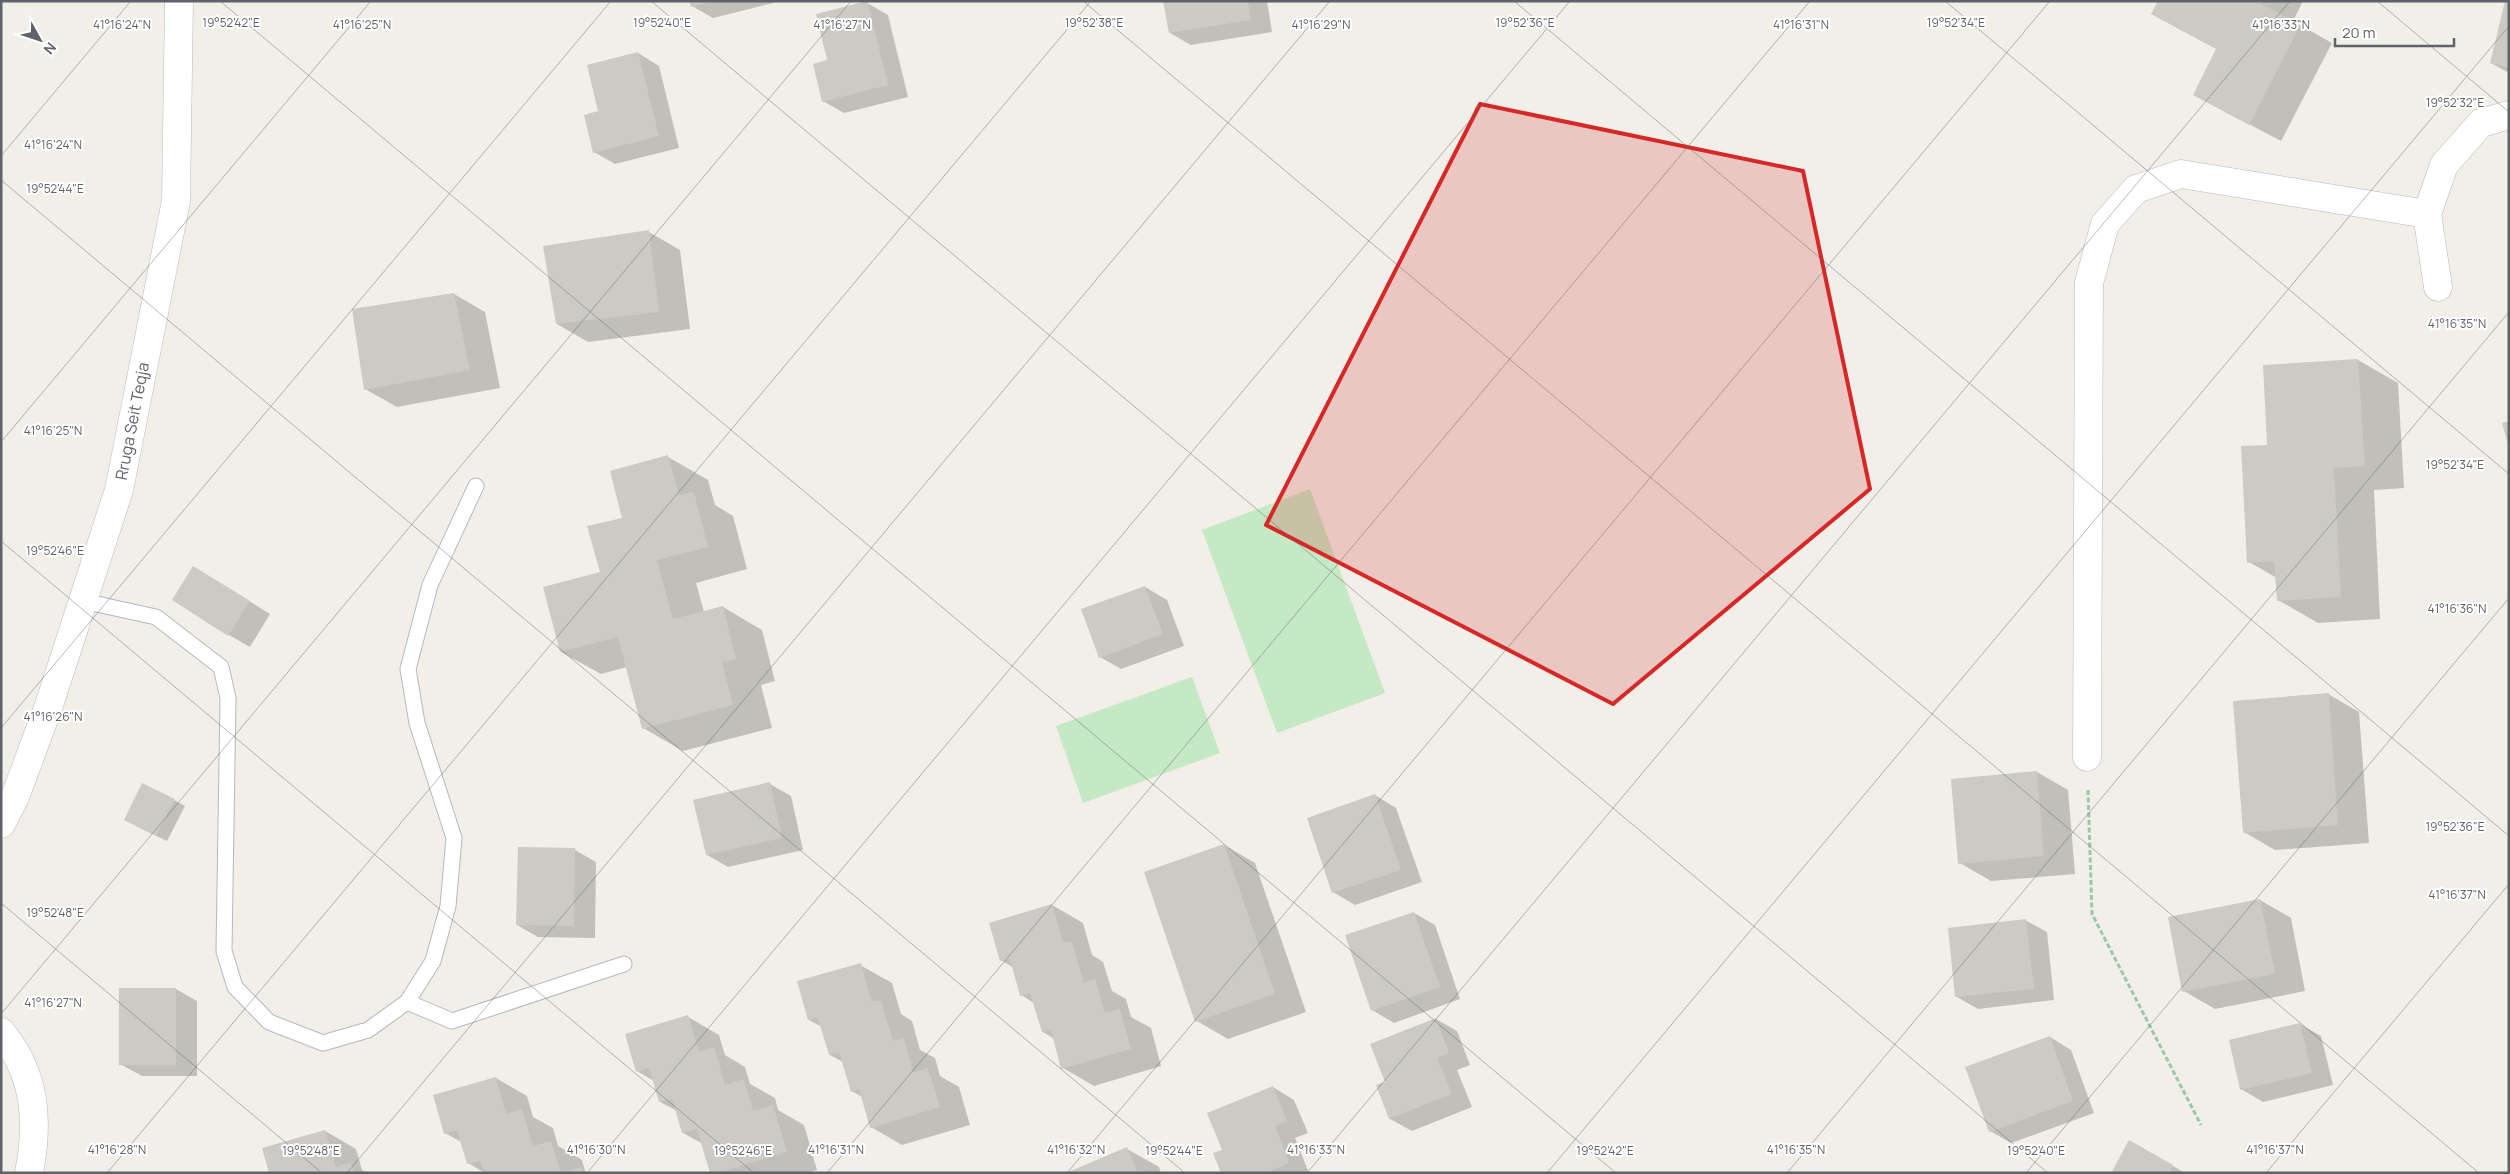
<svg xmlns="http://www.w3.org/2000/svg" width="2510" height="1174" font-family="Manrope,sans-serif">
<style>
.green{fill:#c5e8c5}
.shadow{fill:#0003}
.building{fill:#cccac5}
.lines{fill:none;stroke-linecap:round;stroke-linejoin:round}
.lane-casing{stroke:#b5b8bc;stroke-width:17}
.street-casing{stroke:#b5b8bc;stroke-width:29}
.secondary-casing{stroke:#b6babf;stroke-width:29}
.path{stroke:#9cc7a9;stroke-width:3;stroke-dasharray:5 2.5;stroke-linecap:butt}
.lane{stroke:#fff;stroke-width:15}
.street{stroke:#fff;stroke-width:28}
.secondary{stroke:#fff;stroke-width:28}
.marked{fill:#d62828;fill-opacity:0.2;stroke:#d62828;stroke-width:4;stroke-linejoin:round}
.ticks{fill:none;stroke:#5f6368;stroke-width:1;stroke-opacity:0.45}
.labels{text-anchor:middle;stroke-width:4;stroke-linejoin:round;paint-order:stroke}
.street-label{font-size:16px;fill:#5f6368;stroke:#fff}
.ticks-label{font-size:12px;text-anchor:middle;fill:#5f6368;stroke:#fff;stroke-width:4;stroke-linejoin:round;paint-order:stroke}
</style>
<rect width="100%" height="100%" fill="#f1efe8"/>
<!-- green -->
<path class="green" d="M 1310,489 L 1385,693 L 1277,733 L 1202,530 Z
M 1192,677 L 1220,753 L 1083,803 L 1056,726 Z"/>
<!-- shadow -->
<path class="shadow" d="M 691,1 L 777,1 L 777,2 L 713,18 L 692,6 Z
M 1165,1 L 1267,1 L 1272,32 L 1191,45 L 1170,33 Z
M 2159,1 L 2303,1 L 2293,21 L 2332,43 L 2281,141 L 2194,95 L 2217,49 L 2152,14 Z
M 2509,2 L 2509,73 L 2491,63 Z
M 867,3 L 888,15 L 908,97 L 844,113 L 823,101 L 829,61 Z
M 638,53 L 659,66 L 679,148 L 615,164 L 594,152 L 599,112 Z
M 649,232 L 680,250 L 690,329 L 588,342 L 557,324 Z
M 454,294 L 485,312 L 500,388 L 397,407 L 365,389 Z
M 2358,360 L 2398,383 L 2404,488 L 2374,490 L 2380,619 L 2318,623 L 2278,600 L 2277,578 L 2249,562 L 2269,446 Z
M 668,457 L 708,480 L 715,505 L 733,516 L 747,569 L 696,583 L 704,612 L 723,607 L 762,630 L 775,681 L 761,685 L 772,728 L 683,751 L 643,728 L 627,667 L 601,674 L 561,652 L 601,572 L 624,519 Z
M 194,567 L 270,614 L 250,647 L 229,635 Z
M 1145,587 L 1167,600 L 1184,646 L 1121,669 L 1100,657 Z
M 2328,694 L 2359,712 L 2369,843 L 2275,850 L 2244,832 Z
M 2037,772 L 2068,790 L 2075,874 L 1991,881 L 1960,863 Z
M 770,784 L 791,796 L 803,850 L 728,867 L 707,855 Z
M 1375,795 L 1396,808 L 1422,882 L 1355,905 L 1333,892 Z
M 174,800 L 185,806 L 167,841 L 136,826 Z
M 1224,845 L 1255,863 L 1306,1012 L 1228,1039 L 1197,1021 Z
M 519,848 L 575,850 L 596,862 L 595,938 L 538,937 L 517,925 Z
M 2260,900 L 2291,918 L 2305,991 L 2215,1009 L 2184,991 Z
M 1052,905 L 1083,923 L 1092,955 L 1103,962 L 1112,991 L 1126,999 L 1131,1017 L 1151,1028 L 1161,1066 L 1094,1086 L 1063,1068 L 1053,1038 L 1043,1032 L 1034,1003 L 1021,995 L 1014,968 L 1001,960 Z
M 1414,913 L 1435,925 L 1460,999 L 1394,1023 L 1372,1010 Z
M 2025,920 L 2047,932 L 2054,1000 L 1978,1009 L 1957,997 Z
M 860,965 L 892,983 L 901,1014 L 912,1021 L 920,1050 L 935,1058 L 940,1076 L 959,1087 L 970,1125 L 902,1145 L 871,1127 L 862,1097 L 852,1091 L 843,1062 L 830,1055 L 822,1027 L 809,1020 Z
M 176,989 L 197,1001 L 197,1076 L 142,1076 L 120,1064 Z
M 688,1017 L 719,1035 L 725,1055 L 745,1067 L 750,1084 L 775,1098 L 778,1110 L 804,1125 L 817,1170 L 807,1173 L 711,1173 L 703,1144 L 683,1133 L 677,1111 L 660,1102 L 654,1081 L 637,1071 Z
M 1436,1019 L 1457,1031 L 1470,1065 L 1457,1070 L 1472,1107 L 1412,1131 L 1390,1119 L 1377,1086 L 1386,1082 Z
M 2300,1024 L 2321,1036 L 2333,1085 L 2263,1102 L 2241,1089 Z
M 2050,1037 L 2071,1050 L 2094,1113 L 2011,1143 L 1990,1131 Z
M 496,1078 L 527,1096 L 533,1117 L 553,1128 L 558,1146 L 582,1160 L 585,1171 L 588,1173 L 485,1173 L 468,1163 L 463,1143 L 445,1133 Z
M 1273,1087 L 1294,1100 L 1308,1133 L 1295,1138 L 1309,1173 L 1222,1173 L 1224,1151 Z
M 325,1131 L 356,1149 L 362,1170 L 368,1173 L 271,1173 Z
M 2130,1142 L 2173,1166 L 2185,1173 L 2113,1173 Z
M 1127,1149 L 1159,1167 L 1161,1173 L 1069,1173 Z"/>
<!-- building -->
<path class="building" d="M 689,1 L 711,1 L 711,2 L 691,7 Z
M 867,1 L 888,85 L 822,102 L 813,64 L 827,60 L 816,14 Z
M 1163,1 L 1248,1 L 1251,20 L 1169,33 Z
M 2158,1 L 2263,1 L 2261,4 L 2301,24 L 2249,125 L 2193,95 L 2216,49 L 2151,14 Z
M 2505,1 L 2509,1 L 2509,68 L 2490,63 Z
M 638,52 L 659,136 L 593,153 L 584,115 L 598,111 L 587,65 Z
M 649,230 L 659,312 L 556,324 L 543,246 Z
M 454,293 L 470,370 L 364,390 L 352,309 Z
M 2358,359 L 2365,466 L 2334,468 L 2341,597 L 2277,601 L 2274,561 L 2247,563 L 2241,446 L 2267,445 L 2263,365 Z
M 2509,421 L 2509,444 L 2508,444 L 2502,423 Z
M 668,455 L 679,495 L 694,492 L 708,547 L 657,560 L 673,619 L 723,606 L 736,659 L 722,662 L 733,705 L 642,729 L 618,637 L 560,652 L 543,587 L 600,572 L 587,526 L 622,518 L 610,471 Z
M 193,566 L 250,601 L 228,636 L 172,600 Z
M 1145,586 L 1163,634 L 1099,658 L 1081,609 Z
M 2329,693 L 2338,825 L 2243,833 L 2233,701 Z
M 2037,771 L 2044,856 L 1958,864 L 1951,779 Z
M 770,782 L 782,838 L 706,855 L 693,800 Z
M 142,783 L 175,799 L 156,836 L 124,820 Z
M 1375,794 L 1401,870 L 1332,893 L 1307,818 Z
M 1224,844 L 1275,994 L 1195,1022 L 1144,872 Z
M 518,847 L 575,848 L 574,926 L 516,925 Z
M 2260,899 L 2275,974 L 2182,992 L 2168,917 Z
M 1052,904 L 1063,942 L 1072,942 L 1084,983 L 1095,979 L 1105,1013 L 1120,1009 L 1131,1049 L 1061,1069 L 1051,1030 L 1042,1032 L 1030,993 L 1020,996 L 1010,959 L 1000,961 L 989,923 Z
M 1414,912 L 1440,987 L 1371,1011 L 1345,935 Z
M 2026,919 L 2034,989 L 1955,997 L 1948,928 Z
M 861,963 L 871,1001 L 881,1001 L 893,1041 L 904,1038 L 913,1072 L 928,1068 L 940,1107 L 870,1128 L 859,1089 L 851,1092 L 839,1052 L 829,1055 L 818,1018 L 808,1020 L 797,981 Z
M 119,988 L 176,988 L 176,1065 L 119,1065 Z
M 688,1015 L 699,1052 L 714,1047 L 725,1085 L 744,1079 L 753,1111 L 773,1105 L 787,1152 L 718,1173 L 710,1173 L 697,1129 L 682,1133 L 672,1099 L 659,1102 L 649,1068 L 636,1072 L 625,1034 Z
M 1436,1018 L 1449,1053 L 1437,1058 L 1452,1094 L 1389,1119 L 1376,1085 L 1385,1082 L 1370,1044 Z
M 2300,1023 L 2312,1073 L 2240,1090 L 2229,1040 Z
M 2050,1036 L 2073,1101 L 1989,1132 L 1965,1067 Z
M 496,1077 L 506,1114 L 522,1109 L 533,1146 L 551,1141 L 561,1173 L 484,1173 L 480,1161 L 467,1164 L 457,1130 L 444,1134 L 433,1095 Z
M 1273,1086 L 1287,1121 L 1275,1126 L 1289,1163 L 1266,1173 L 1221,1173 L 1213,1153 L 1222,1150 L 1207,1113 Z
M 325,1130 L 336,1167 L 351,1162 L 354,1173 L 269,1173 L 262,1148 Z
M 2129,1140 L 2173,1165 L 2169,1173 L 2111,1173 Z
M 1127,1147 L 1138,1173 L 1066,1173 Z
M 581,1167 L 583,1173 L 564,1173 L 564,1172 Z"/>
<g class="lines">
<!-- lane casing -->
<g class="lane-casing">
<path id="lane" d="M 83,601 L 156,617 L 221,667 L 228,698 L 224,951 L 235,987 L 269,1022 L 323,1043 L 368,1030 L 407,1002 L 433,961 L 448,906 L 454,838 L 417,723 L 408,669 L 430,585 L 476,486
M 407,1002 L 452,1021 L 624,964"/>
</g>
<!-- street casing -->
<g class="street-casing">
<path id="street" d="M 2438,287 L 2427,214 L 2444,165 L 2481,123 L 2509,115
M 2087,757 L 2089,283 L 2105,224 L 2136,189 L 2181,174 L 2427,214
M 1,1032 C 36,1074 39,1121 29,1173"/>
</g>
<!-- secondary casing -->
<g class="secondary-casing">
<path id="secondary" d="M 1,824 L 15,797 L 49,705 L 119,490 L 176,201 L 179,1"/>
</g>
<!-- path -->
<path class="path" d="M 2088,790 L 2092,914 L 2201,1125"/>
<!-- lane -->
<use href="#lane" class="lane"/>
<!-- street -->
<use href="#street" class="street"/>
<!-- secondary -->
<use href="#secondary" class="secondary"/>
</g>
<!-- marked area -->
<path class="marked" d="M 1480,104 L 1803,171 L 1870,489 L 1613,704 L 1266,525 Z"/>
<!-- ticks -->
<path class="ticks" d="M 220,1 L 1616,1173M 651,1 L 2048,1173M 1083,1 L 2479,1173M 1514,1 L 2509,836M 1945,1 L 2509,474M 2377,1 L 2509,112M 1,156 L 131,1M 1,180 L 1185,1173M 1,442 L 371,1M 1,541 L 754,1173M 1,728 L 611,1M 1,903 L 322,1173M 1,1014 L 851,1M 107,1173 L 1091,1M 347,1173 L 1330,1M 587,1173 L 1570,1M 827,1173 L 1810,1M 1067,1173 L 2050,1M 1307,1173 L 2290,1M 1547,1173 L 2509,26M 1787,1173 L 2509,312M 2026,1173 L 2509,598M 2266,1173 L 2509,884M 2506,1173 L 2509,1170"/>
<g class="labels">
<!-- street labels -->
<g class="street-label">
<text transform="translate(132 421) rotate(-79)" y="6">Rruga Seit Teqja</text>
</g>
</g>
<g class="ticks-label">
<text x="1094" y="27">19°52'38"E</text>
<text x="1525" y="27">19°52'36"E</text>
<text x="1956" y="27">19°52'34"E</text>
<text x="231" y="27">19°52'42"E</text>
<text x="662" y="27">19°52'40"E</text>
<text x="122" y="29">41°16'24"N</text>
<text x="362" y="29">41°16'25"N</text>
<text x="842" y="29">41°16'27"N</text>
<text x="1321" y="29">41°16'29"N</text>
<text x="1801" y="29">41°16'31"N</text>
<text x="2281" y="29">41°16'33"N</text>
<text x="2455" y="107">19°52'32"E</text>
<text x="53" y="149">41°16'24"N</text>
<text x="55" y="193">19°52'44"E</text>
<text x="2457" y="328">41°16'35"N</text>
<text x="53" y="435">41°16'25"N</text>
<text x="2455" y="469">19°52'34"E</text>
<text x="55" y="555">19°52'46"E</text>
<text x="2457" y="613">41°16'36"N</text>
<text x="53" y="721">41°16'26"N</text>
<text x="2455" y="831">19°52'36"E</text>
<text x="2457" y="899">41°16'37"N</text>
<text x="55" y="917">19°52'48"E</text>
<text x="53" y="1007">41°16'27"N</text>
<text x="117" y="1154">41°16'28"N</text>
<text x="596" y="1154">41°16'30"N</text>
<text x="836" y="1154">41°16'31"N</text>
<text x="1076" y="1154">41°16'32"N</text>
<text x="1316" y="1154">41°16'33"N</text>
<text x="1796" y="1154">41°16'35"N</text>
<text x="2275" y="1154">41°16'37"N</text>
<text x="311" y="1155">19°52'48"E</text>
<text x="743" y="1155">19°52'46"E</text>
<text x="1174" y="1155">19°52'44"E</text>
<text x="1605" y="1155">19°52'42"E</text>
<text x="2036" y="1155">19°52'40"E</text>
</g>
<!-- border -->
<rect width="2510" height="1174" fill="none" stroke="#5f6368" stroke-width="5"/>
<!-- north arrow -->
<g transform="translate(40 40) rotate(130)" stroke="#ffffff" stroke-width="4" paint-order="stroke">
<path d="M0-4L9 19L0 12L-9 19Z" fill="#5f6368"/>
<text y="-8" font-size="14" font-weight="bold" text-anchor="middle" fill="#5f6368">N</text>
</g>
<!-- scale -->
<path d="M2335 38v8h119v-8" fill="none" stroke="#5f6368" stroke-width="2.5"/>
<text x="2342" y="38" font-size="15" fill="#5f6368" stroke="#ffffff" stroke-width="4" paint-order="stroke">20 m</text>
</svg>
